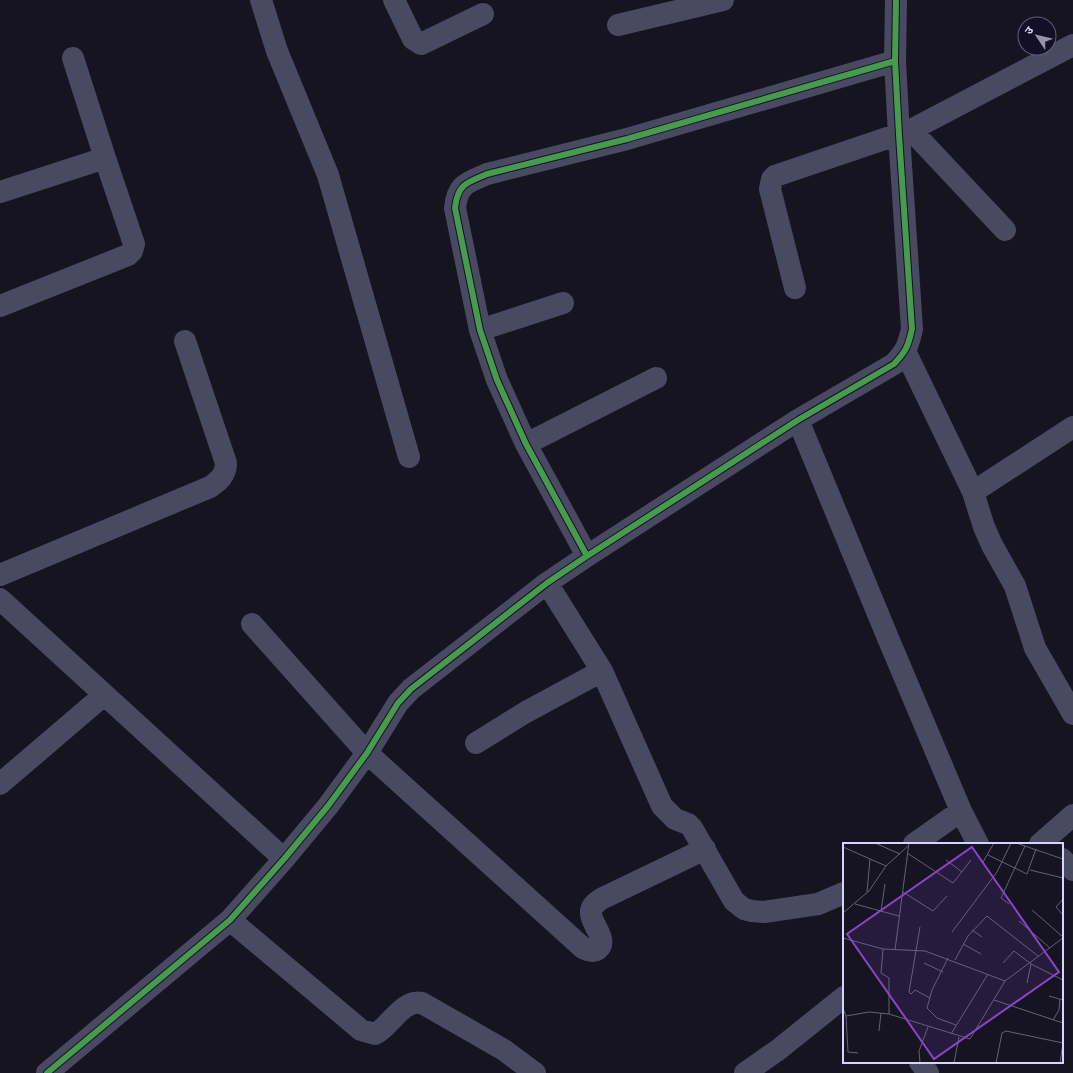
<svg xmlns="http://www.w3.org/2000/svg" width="1073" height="1073" font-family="'Sofia Sans Condensed','Noto Sans Devanagari',sans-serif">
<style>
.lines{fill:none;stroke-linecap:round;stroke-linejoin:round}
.minor{stroke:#4a4962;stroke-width:22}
.cycleway-casing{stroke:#130f26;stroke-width:8}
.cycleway{stroke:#469c4c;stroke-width:6}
.inset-road{fill:none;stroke:#64617a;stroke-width:1}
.view{fill:#8945c9;fill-opacity:0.15;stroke:#8945c9;stroke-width:2}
.inset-edge{fill:none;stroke:#d9d4ff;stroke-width:2}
</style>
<rect width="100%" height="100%" fill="#161421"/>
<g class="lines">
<!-- minor -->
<path class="minor" d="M 261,0 L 277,51 L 328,175 L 409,457
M 394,0 L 413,39 L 421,44 L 483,14
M 618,25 L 723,0
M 911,130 L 1005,230
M 0,192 L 105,158
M 795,288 L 770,189 L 772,179 L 775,176 L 911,130 L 1073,45
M 0,306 L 128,255 L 132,251 L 134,244 L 105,158 L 73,58
M 480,330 L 563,303
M 905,351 L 973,492 L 984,527 L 992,545 L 1015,586 L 1035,648 L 1073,714
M 798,420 L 888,638 L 961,811 L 978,844
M 526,444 L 656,378
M 973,492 L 1073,427
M 587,556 L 526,444 L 497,380 L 480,330 L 455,208 C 458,183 467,183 487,174 L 627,139 L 895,61
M 0,575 L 210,487 C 219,481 226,475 226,463 L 185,341
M 547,583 L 602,671 L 662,806 L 675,819 L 688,824 L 692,828 L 734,901 L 744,909 L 752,911 L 764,912 L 818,904 L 844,893
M 0,599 L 284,859
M 252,624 L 367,753 L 583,948 C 588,950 593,953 598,949 C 609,940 589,922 591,911 C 592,905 597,902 601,899 L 705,849
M 476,743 L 526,712 L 602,671
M 0,784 L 104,695
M 914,844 L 961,811
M 1040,844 L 1073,815
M 1062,859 L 1073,870
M 230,920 L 361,1030 L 375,1034 C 391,1026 402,999 422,1003 L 504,1050 L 535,1073
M 920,1062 L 928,1073
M 47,1073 L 230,920 L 284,859 L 328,806 L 367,753 L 398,703 L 411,689 L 547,583 L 587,556 L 798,420 L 894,364 C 906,351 908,347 912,329 L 899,135 L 895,61 L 896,0
M 745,1073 L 778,1050 L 844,997"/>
<!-- cycleway casing -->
<g class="cycleway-casing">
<path id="cycleway" d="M 587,556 L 526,444 L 497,380 L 480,330 L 455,208 C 458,183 467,183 487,174 L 627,139 L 895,61
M 47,1073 L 230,920 L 284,859 L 328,806 L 367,753 L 398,703 L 411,689 L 547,583 L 587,556 L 798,420 L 894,364 C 906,351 908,347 912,329 L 899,135 L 895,61 L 896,0"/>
</g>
<!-- cycleway -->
<use href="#cycleway" class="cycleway"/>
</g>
<!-- overview -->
<g transform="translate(843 843)">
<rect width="220" height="220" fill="#161421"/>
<path class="inset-road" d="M 32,0 L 57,11M 173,0 L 220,16M 0,4 L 43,23M 64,10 L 110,40 L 128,17M 145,12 L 184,31 L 193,6M 103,17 L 119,29M 140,19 L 151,0M 187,27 L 220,35M 24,49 L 27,16M 60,49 L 90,68 L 104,53M 220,56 L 213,64 L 220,72M 12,61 L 56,73M 166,61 L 158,55 L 182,3M 189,67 L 220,94M 38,68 L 42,41M 0,70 L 26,48 L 43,23 L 65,3M 176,78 L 207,105M 77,84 L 66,149 L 68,151 L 72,147 L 87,155M 129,87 L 139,94M 109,89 L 154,29 L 168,0M 0,95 L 40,106 L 82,108 L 162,138 L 220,95M 120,101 L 138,111M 40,106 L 38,130 L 46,135 L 46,171M 52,107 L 66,0M 105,115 L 89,147 L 84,165 L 94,175 L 113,182M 112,117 L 125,93 L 144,73 L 195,113M 81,120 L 100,129M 160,120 L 171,108 L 188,121 L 220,137M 184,140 L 188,121M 206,153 L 220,157M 151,157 L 220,180M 0,165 L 3,173 L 26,169 L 46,171 L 127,196 L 162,138M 3,173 L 5,209 L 15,210M 210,177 L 216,167 L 217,156M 36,188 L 38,170M 108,191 L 145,131M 77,220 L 76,208 L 85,184M 111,220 L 116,194M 153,220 L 159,190 L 163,188 L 220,200 L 217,220"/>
<path class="view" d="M 129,4 L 216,129 L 91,216 L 4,91 Z"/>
<rect width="220" height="220" class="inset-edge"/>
</g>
<!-- north arrow -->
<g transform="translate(1037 36) rotate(305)"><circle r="19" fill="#130f26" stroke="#625e7d"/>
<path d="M0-3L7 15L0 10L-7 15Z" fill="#9591b1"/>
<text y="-6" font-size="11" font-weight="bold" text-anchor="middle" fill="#d9d4ff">उ</text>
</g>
</svg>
